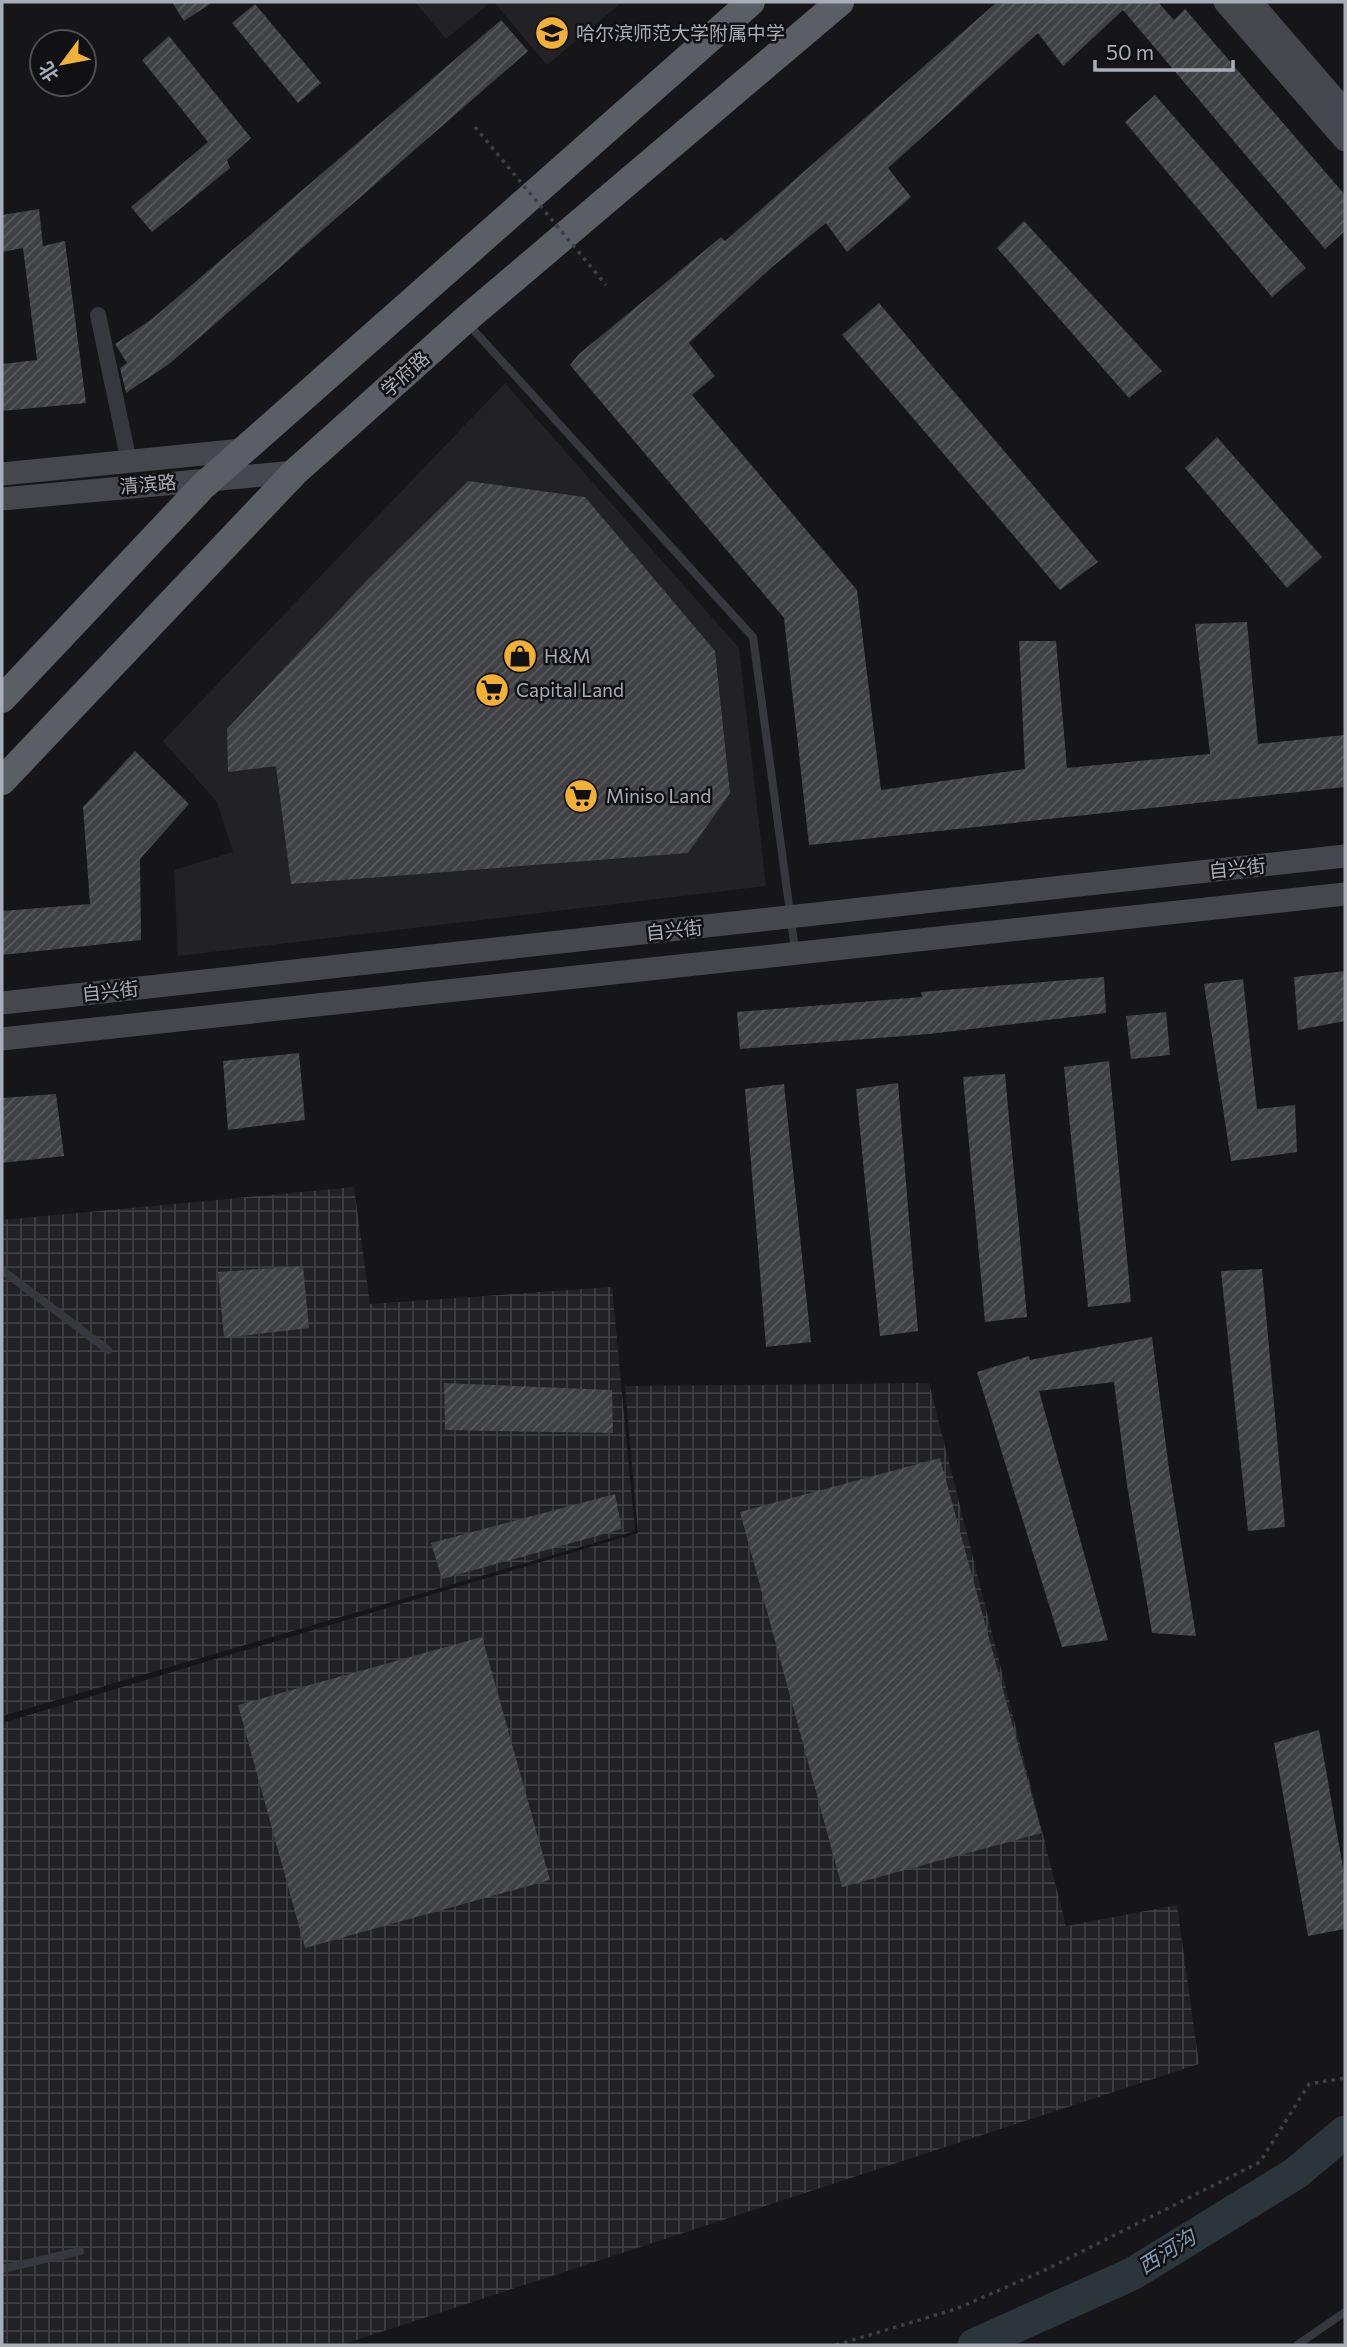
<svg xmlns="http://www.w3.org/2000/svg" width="1347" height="2347" font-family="Commissioner,'Noto Sans SC',sans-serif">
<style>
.built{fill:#222225}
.industrial{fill:url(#industrial-grid)}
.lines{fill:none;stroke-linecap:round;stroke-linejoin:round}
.river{stroke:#2c353c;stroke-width:33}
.building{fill:url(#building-hatch)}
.path{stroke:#3d3f44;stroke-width:3.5;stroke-dasharray:3.5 5;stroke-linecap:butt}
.service{stroke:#37383d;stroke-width:8}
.minor{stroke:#37383d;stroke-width:16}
.secondary{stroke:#45474d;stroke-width:23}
.trunk{stroke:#5b5e65;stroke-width:28}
.path-bridge{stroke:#3d3f44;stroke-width:3.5;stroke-dasharray:3.5 5;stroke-linecap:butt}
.labels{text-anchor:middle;stroke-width:5;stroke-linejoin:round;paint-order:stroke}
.poi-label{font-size:19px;fill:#a8adb8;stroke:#111113;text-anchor:start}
.street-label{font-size:19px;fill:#a8adb8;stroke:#111113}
.water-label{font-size:21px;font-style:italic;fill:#7f9bb3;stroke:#111113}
</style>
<defs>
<pattern id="industrial-grid" width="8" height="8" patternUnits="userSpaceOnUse" patternTransform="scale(1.75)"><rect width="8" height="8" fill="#222225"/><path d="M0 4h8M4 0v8" fill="none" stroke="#3f3f43"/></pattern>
<pattern id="building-hatch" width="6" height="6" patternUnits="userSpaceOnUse" patternTransform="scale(1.75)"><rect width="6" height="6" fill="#404145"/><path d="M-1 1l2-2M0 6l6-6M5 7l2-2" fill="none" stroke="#595a5e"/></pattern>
</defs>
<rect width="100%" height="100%" fill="#161618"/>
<!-- built -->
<path class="built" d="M 415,2 L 491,2 L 446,39 Z
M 494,2 L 622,2 L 547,65 Z
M 505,383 L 739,648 L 766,886 L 178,956 L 174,870 L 233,852 L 217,802 L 163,741 Z"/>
<!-- industrial -->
<path class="industrial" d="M 354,1187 L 370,1304 L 612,1287 L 635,1531 L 2,1716 L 2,1220 Z
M 929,1383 L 1066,1926 L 1177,1905 L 1199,2064 L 341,2345 L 2,2345 L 2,1723 L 638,1533 L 625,1386 Z"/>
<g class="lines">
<!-- river -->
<path class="river" d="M 974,2345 L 1132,2274 L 1296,2173 L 1345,2132"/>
</g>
<!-- building -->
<path class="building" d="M 172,2 L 213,2 L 184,21 Z
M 997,2 L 1158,2 L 1174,20 L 1185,9 L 1345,195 L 1345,231 L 1325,249 L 1123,10 L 1063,66 L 1038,33 L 888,168 L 911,197 L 847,252 L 826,223 L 772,267 L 689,343 L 715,376 L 692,395 L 857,590 L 881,790 L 1025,769 L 1019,641 L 1056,641 L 1067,768 L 1210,754 L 1195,624 L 1247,622 L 1258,744 L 1345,735 L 1345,787 L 809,845 L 784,618 L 570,365 L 579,354 L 721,237 L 725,241 Z
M 255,4 L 321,83 L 298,103 L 232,23 Z
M 501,20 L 528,51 L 169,364 L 126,393 L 120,368 L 127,363 L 115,344 L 152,319 Z
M 169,36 L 251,138 L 227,160 L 230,168 L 152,232 L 131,207 L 208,142 L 142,60 Z
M 1155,95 L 1306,268 L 1272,297 L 1125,122 Z
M 39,209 L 43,246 L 65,241 L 86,403 L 2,411 L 2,364 L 37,360 L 23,248 L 2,252 L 2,215 Z
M 1024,221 L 1162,371 L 1129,398 L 997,248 Z
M 879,303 L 1098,562 L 1060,590 L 842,335 Z
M 1217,437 L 1322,557 L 1287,588 L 1185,468 Z
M 468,481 L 585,497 L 715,651 L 730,793 L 688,853 L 291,884 L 276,766 L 228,772 L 227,729 L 368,579 Z
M 135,751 L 189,804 L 140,859 L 141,940 L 2,955 L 2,911 L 90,904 L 83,807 Z
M 1345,971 L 1345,1021 L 1298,1030 L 1294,977 Z
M 1104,977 L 1106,1013 L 929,1034 L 740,1049 L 737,1012 L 922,997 L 921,992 Z
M 1243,979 L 1257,1109 L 1295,1105 L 1297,1152 L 1231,1161 L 1204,984 Z
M 1166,1012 L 1170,1055 L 1131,1059 L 1126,1016 Z
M 299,1053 L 305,1120 L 228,1130 L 223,1061 Z
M 1109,1061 L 1131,1302 L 1088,1307 L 1064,1067 Z
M 1005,1074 L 1027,1317 L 985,1322 L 963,1077 Z
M 898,1083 L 918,1331 L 880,1336 L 856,1089 Z
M 784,1084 L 811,1342 L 766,1347 L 745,1089 Z
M 56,1094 L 64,1156 L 2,1163 L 2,1098 Z
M 303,1266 L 309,1328 L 224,1338 L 218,1272 Z
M 1262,1269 L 1285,1527 L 1248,1531 L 1221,1271 Z
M 1152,1337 L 1169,1469 L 1196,1636 L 1152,1633 L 1127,1485 L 1114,1382 L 1039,1391 L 1108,1640 L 1062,1647 L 977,1372 L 1029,1356 L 1030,1360 Z
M 444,1383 L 612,1390 L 613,1433 L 445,1430 Z
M 940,1458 L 1042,1833 L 842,1887 L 740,1512 Z
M 615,1494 L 622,1529 L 442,1579 L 431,1543 Z
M 482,1637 L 550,1880 L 305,1948 L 238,1705 Z
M 1319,1730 L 1345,1879 L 1345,1929 L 1308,1936 L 1274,1743 Z"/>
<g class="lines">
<!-- path -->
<path class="path" d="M 836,2345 L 956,2309 L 1041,2272 L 1260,2162 L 1309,2084 L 1345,2078"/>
<!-- service -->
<path class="service" d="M 468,324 L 753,637 L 795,950
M 2,1270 L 108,1350
M 2,2269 L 80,2251
M 1297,2345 L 1345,2312"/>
<!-- minor -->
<path class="minor" d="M 98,315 L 129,462"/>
<!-- secondary -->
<path class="secondary" d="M 1225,2 L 1345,140
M 1251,2 L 1345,111
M 2,474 L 243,450
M 2,499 L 295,472
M 2,1003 L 1345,856
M 2,1039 L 1345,894"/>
<!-- trunk -->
<path class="trunk" d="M 2,699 L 203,486 L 751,2
M 2,781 L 295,472 L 465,320 L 840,2"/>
<!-- path-bridge -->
<path class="path-bridge" d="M 475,127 L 606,285"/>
</g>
<!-- icons -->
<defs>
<g id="school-disc" transform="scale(1.75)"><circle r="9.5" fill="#f2b134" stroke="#111113"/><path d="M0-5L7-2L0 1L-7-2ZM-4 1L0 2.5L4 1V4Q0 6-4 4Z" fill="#111"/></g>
<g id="shop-disc" transform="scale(1.75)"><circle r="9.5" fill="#f2b134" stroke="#111113"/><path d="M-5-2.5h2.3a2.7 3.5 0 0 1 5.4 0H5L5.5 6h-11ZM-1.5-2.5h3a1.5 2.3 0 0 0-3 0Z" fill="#111"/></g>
<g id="supermarket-disc" transform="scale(1.75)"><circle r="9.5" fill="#f2b134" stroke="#111113"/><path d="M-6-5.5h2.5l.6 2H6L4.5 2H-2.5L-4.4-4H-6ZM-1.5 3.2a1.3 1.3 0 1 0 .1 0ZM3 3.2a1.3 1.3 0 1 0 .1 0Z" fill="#111"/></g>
</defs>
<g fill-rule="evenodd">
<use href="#school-disc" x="552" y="33"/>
<use href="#shop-disc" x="520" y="656"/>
<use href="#supermarket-disc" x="492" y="690"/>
<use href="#supermarket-disc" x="581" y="796"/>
</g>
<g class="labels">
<!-- poi labels -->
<g class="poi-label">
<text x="576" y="40">哈尔滨师范大学附属中学</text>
<text x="544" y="663">H&amp;M</text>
<text x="516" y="697">Capital Land</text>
<text x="606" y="803">Miniso Land</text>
</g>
<!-- street labels -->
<g class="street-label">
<text transform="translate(405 374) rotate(-42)" y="7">学府路</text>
<text transform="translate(148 484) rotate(-5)" y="7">清滨路</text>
<text transform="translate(1237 868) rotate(-6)" y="7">自兴街</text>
<text transform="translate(674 930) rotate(-6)" y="7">自兴街</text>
<text transform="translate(110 991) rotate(-6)" y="7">自兴街</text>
</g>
<!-- water labels -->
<g class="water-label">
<text transform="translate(1167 2252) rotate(-32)" y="7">西河沟</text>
</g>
</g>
<!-- border -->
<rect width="1347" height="2347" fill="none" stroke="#a8adb8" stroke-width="7"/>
<!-- north arrow -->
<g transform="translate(63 63) rotate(238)"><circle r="33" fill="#111113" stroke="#4d4f55" stroke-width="2"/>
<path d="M0-5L12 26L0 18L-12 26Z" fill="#f2b134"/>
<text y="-10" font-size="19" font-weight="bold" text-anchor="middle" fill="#a8adb8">北</text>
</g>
<!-- scale -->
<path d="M1095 60v10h138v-10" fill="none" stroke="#a8adb8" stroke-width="3.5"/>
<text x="1106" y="60" font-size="21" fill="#a8adb8" stroke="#111113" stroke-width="5" paint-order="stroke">50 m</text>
</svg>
